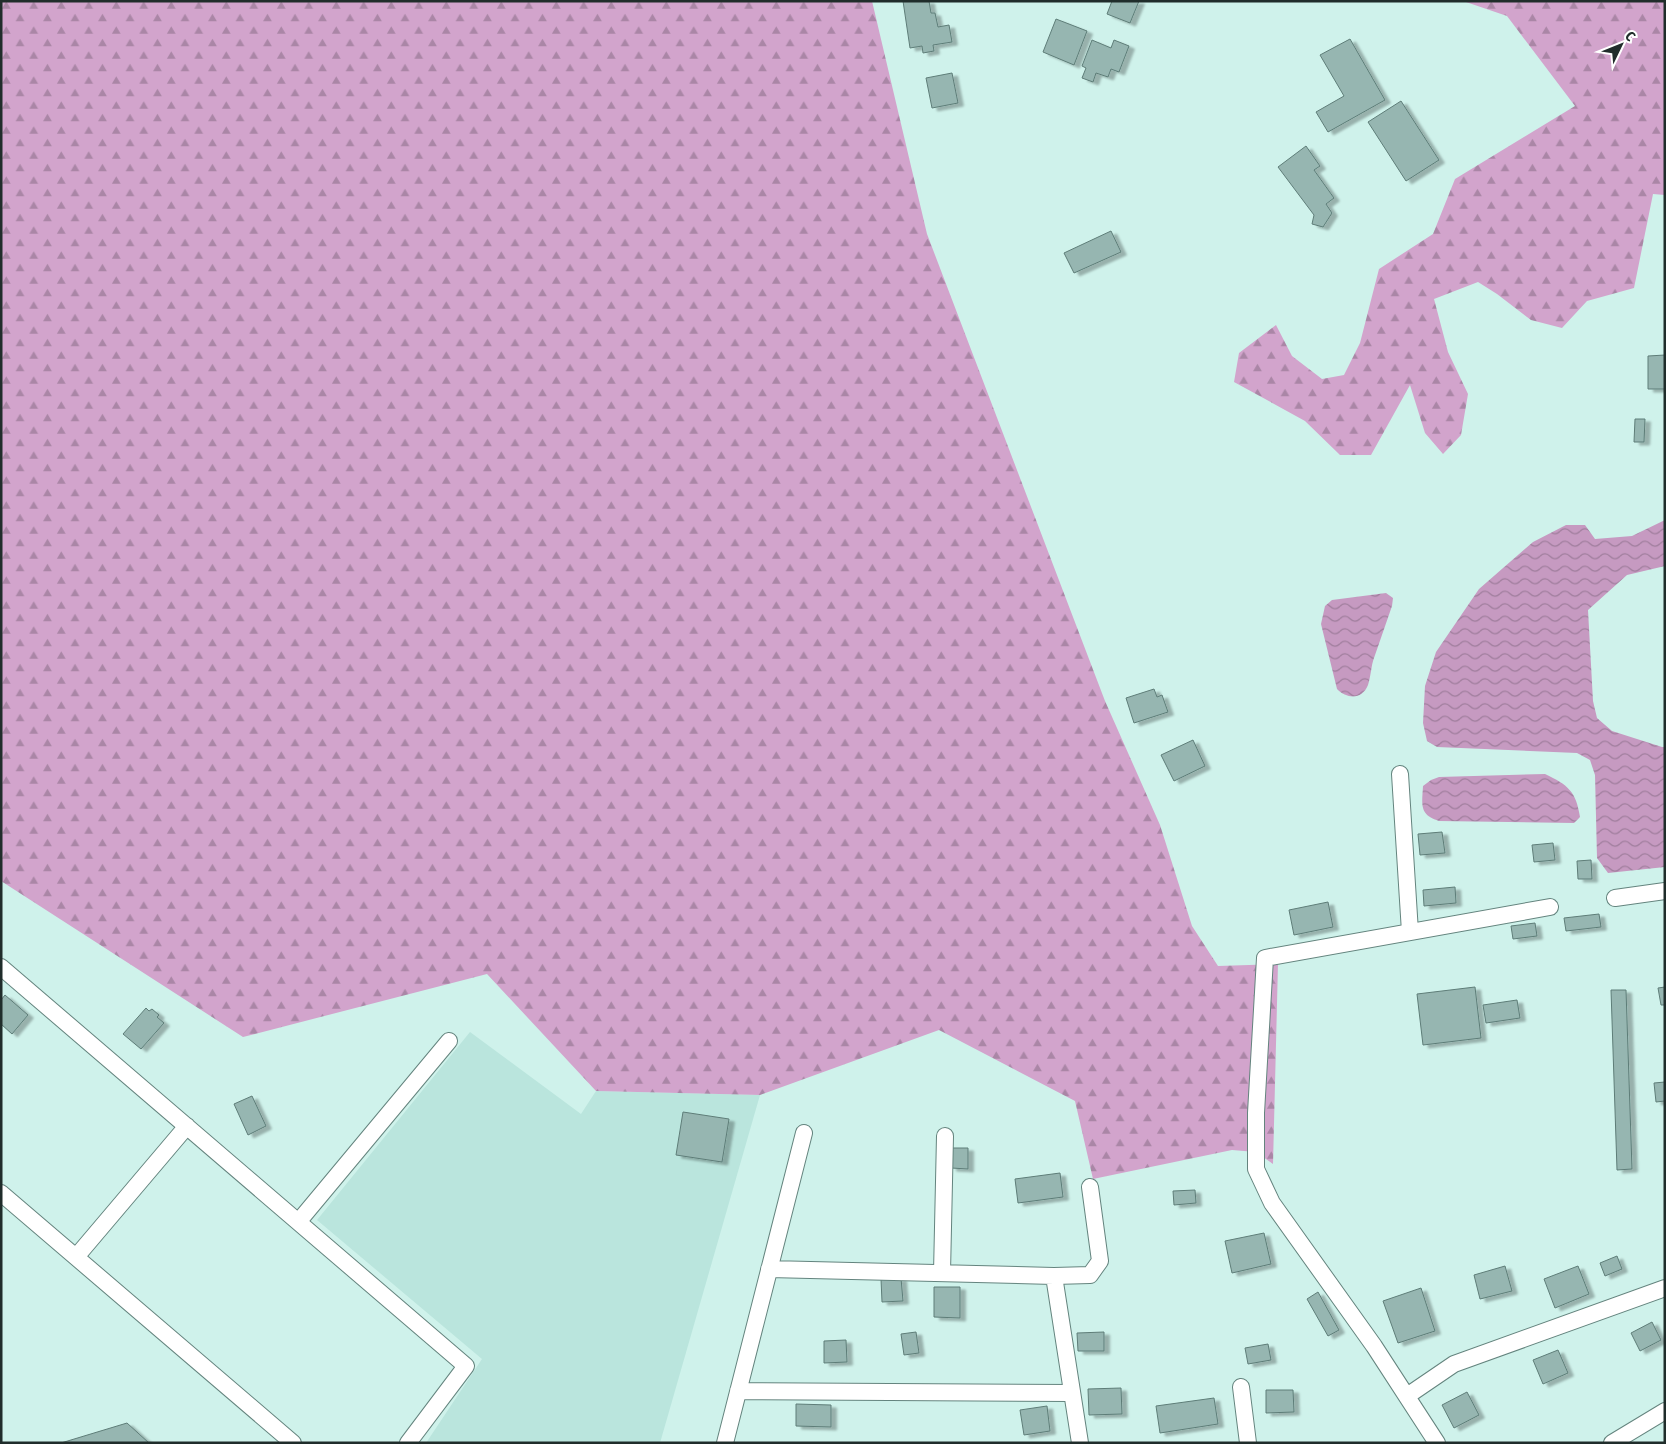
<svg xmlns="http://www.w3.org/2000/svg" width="1666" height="1444" font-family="'Fira Sans Condensed',sans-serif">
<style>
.built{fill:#bae5dd}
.forest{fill:url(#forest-firs)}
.water{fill:url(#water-waves)}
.building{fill:#96b6b1;stroke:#5e7d78;filter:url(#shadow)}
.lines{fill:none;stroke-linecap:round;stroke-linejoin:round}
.minor-casing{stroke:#64847e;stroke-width:18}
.minor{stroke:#fff;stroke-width:16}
</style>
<defs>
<pattern id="forest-firs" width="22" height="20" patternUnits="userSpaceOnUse" patternTransform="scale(1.25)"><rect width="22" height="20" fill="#d2a4cc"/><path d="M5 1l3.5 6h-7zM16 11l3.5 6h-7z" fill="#aa86a6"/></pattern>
<pattern id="water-waves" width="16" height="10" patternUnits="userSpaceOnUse" patternTransform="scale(1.25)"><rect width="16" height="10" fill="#c69ac1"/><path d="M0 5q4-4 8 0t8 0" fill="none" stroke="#a07e9d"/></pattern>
<filter id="shadow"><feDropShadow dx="5.5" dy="3" stdDeviation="1" flood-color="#0004"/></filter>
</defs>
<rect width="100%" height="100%" fill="#cff2eb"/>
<!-- built -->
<path class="built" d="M 470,1032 L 581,1114 L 596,1091 L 760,1095 L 660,1443 L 426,1443 L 482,1359 L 317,1220 Z"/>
<!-- forest -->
<path class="forest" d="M 1,1 L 872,1 L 927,234 L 1105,701 L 1160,825 L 1192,926 L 1218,966 L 1278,964 L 1273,1164 L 1256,1152 L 1232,1150 L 1093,1179 L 1075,1101 L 939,1030 L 760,1095 L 596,1091 L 487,974 L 243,1037 L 1,881 Z
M 1463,1 L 1665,1 L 1665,195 L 1653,194 L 1634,288 L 1587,301 L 1562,328 L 1531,320 L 1497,294 L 1478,282 L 1434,299 L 1448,352 L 1468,394 L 1461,435 L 1443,454 L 1425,433 L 1410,385 L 1371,455 L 1340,455 L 1305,421 L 1234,382 L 1239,353 L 1276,325 L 1292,356 L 1322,379 L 1344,375 L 1360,343 L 1379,269 L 1433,234 L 1455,179 L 1575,106 L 1507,16 Z"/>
<!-- water -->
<path class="water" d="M 1665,520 L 1665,566 L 1627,575 L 1588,610 L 1593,701 L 1597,718 L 1612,731 L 1662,747 L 1665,747 L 1665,867 L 1608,873 L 1597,858 L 1595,775 L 1590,760 L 1577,753 L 1437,747 L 1427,741 L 1423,723 L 1425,686 L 1436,652 L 1479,589 L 1533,542 L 1566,525 L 1585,525 L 1595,539 L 1632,536 Z
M 1386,593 L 1393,598 L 1392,606 C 1386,623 1380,641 1374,658 C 1371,666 1371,676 1368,685 C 1362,700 1347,699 1337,689 L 1321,624 L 1325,606 L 1332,600 Z
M 1545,774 C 1568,785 1576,791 1580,817 L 1574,823 L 1439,821 C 1419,815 1422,805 1423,786 L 1431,780 L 1439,777 Z"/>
<!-- building -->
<path class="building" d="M 903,1 L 929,1 L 931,13 L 935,13 L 938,27 L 949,25 L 952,42 L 933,45 L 934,51 L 923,53 L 922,46 L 910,48 Z
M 1112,1 L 1139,1 L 1130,23 L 1107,14 Z
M 1056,19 L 1087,31 L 1074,65 L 1043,52 Z
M 1350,39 L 1385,100 L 1328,132 L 1316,112 L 1344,96 L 1320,55 Z
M 1092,40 L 1111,48 L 1114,40 L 1129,46 L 1119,72 L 1111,69 L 1108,77 L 1096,73 L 1093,82 L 1082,78 L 1086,68 L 1082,66 Z
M 952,73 L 958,103 L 932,108 L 926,78 Z
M 1401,101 L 1439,160 L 1406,181 L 1368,122 Z
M 1306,146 L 1320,166 L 1314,170 L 1334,198 L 1326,204 L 1332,213 L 1323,227 L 1312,224 L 1314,215 L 1278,167 Z
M 1111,231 L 1121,252 L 1074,273 L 1064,253 Z
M 1665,355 L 1665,389 L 1648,389 L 1648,356 Z
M 1635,419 L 1645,419 L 1644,442 L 1634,442 Z
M 1154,689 L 1157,697 L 1162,695 L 1168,712 L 1134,723 L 1126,698 Z
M 1193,740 L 1205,766 L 1174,781 L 1161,755 Z
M 1442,832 L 1445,853 L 1420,855 L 1418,834 Z
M 1553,843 L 1555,860 L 1534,862 L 1532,845 Z
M 1591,860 L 1592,879 L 1578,879 L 1577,861 Z
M 1455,887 L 1456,903 L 1424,906 L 1423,890 Z
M 1328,902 L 1333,927 L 1294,935 L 1289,910 Z
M 1599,914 L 1601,927 L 1566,931 L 1564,918 Z
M 1535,923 L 1537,936 L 1513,939 L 1511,926 Z
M 1475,987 L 1481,1038 L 1423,1045 L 1417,994 Z
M 1665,987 L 1665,1005 L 1661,1005 L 1658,988 Z
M 1611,990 L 1626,990 L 1632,1169 L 1617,1170 Z
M 5,995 L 28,1015 L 12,1034 L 1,1024 L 1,1000 Z
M 1517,1000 L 1520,1018 L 1486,1023 L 1483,1005 Z
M 146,1008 L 149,1011 L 152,1009 L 159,1015 L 157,1017 L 164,1023 L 141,1049 L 123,1034 Z
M 1665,1082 L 1665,1101 L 1656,1102 L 1654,1083 Z
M 252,1096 L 266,1126 L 248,1135 L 234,1104 Z
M 683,1112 L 729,1119 L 722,1162 L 676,1155 Z
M 951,1148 L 968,1148 L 968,1169 L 951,1168 Z
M 1060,1173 L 1063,1197 L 1018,1203 L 1015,1179 Z
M 1195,1190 L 1196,1203 L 1174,1205 L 1173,1191 Z
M 1264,1233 L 1271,1264 L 1232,1273 L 1225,1241 Z
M 1617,1256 L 1622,1269 L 1605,1276 L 1600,1263 Z
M 1505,1266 L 1512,1291 L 1480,1299 L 1474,1275 Z
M 1578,1266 L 1589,1294 L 1555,1308 L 1544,1279 Z
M 901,1278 L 903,1301 L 882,1302 L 881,1279 Z
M 934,1287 L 960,1287 L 960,1318 L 934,1317 Z
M 1421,1288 L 1435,1331 L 1398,1343 L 1383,1301 Z
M 1318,1292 L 1339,1330 L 1328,1336 L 1307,1299 Z
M 1652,1322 L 1661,1340 L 1640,1351 L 1631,1333 Z
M 916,1332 L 919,1353 L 904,1355 L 901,1334 Z
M 1104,1332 L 1104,1351 L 1078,1351 L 1077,1333 Z
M 846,1340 L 847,1362 L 824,1363 L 824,1341 Z
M 1268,1344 L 1271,1360 L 1248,1364 L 1245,1348 Z
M 1558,1350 L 1568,1373 L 1543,1384 L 1533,1360 Z
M 1121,1388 L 1122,1414 L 1089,1415 L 1088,1389 Z
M 1266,1390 L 1293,1390 L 1294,1412 L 1266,1413 Z
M 1467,1392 L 1479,1415 L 1454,1428 L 1442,1405 Z
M 1214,1398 L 1218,1424 L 1160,1433 L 1156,1406 Z
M 796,1404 L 831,1405 L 831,1427 L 796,1426 Z
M 1047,1406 L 1050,1431 L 1024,1435 L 1020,1410 Z
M 127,1423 L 149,1443 L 61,1443 Z"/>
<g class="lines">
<!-- minor casing -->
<g class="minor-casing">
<path id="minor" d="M 1400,774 L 1410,932
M 1615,898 L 1665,891
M 1,967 L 466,1366 L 408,1443
M 1,1193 L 293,1443
M 299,1221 L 449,1041
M 76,1257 L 187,1126
M 769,1269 L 1054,1276 L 1080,1443
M 942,1273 L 945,1136
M 1054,1276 L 1090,1275 L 1100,1261 L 1090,1187
M 1241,1387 L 1248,1443
M 738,1391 L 1072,1393
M 1407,1396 L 1454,1364 L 1665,1288
M 725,1443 L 804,1133
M 1437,1443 L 1374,1346 L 1272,1203 L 1256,1169 L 1256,1113 L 1265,958 L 1550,907
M 1612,1443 L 1665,1411"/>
</g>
<!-- minor -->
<use href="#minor" class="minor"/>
</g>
<!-- border -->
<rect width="1666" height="1444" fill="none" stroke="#202d2b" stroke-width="5"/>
<!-- north arrow -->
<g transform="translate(1621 45) rotate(47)" stroke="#ffffff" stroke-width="4" paint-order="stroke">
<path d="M0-4L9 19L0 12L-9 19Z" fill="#202d2b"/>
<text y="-8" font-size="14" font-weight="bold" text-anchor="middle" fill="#202d2b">С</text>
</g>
</svg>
